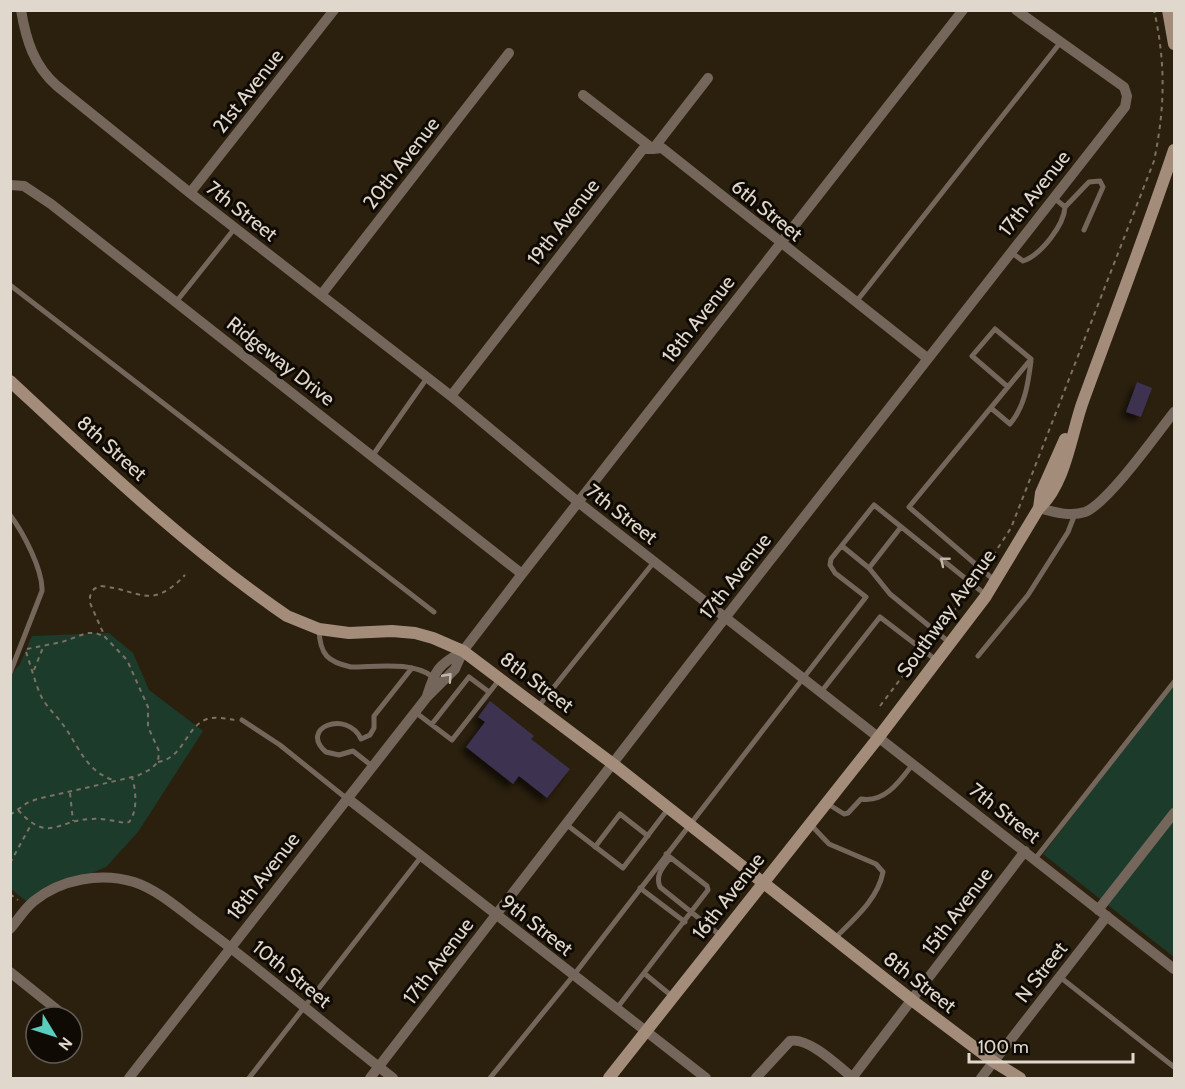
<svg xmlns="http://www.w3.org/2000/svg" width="1185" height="1089" font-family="Cabin,sans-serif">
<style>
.green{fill:#1d3b2b}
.building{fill:#3d3150;filter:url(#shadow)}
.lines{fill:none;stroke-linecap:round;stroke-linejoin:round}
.path{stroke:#7b7263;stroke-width:2;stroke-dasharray:4.5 4.5;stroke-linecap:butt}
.service{stroke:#75665b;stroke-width:5}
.minor{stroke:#75665b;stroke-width:10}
.secondary{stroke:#a48c7b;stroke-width:12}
.oneway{stroke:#c0b6ab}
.labels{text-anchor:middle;stroke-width:6;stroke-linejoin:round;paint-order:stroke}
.street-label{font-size:20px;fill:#e0d8cd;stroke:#0f0a04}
</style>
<defs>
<filter id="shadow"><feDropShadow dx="-5" dy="5" stdDeviation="3" flood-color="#0009"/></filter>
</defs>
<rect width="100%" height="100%" fill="#2b200e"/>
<!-- green -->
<path class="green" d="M 109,633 L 133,653 L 149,690 L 203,731 L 138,832 L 106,867 L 26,901 L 11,889 L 11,675 L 20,664 L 32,636 Z
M 1174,681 L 1174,957 L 1043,854 Z"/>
<!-- building -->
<path class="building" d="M 1137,382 L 1152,388 L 1141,417 L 1126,412 Z
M 490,701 L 534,736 L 531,739 L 570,769 L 547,798 L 519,776 L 513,784 L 466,747 L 485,722 L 478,717 Z"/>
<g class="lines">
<!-- path -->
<path class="path" d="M 988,563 L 1011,528 L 1154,161 C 1165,108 1166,64 1154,10
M 942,626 L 970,590
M 27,649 L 62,642 L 87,633 L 96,633 L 105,637
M 26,652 C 31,666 35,683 41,696 C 47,708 57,716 64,726 C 79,747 86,771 113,780
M 34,670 L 44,645
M 880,706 L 918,656
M 158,762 C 184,758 186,726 207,719 C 216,716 226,719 235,720
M 70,793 L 73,821
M 18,810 C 49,844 57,820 91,819 C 102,818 114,821 125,823 L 129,822 C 138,811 136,790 132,777
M 10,815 L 27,803 L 37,799 L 137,776 L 151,769 L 158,762 L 159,751 L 148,727 L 148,707 L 127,660 L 105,637 L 90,603 L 90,596 L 94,589 L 100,586 C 139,589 150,612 185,575
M 10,863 L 32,823
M 10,894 L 18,900"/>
<!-- service -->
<path class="service" d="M 1065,207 L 1089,182 L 1100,181 L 1103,187 L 1084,230
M 1011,252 L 1023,261 C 1041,255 1064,225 1065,207 L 1054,198
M 10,285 L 434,612
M 176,302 L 235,228
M 856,302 L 1060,43
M 991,408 L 1010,424 C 1025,406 1028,384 1031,361
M 373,455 L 427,378
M 10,515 C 23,532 43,570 42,591 L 10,673
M 842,546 L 869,568 L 901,527
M 869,568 L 890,594 L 950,643
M 994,580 L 909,507 L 1031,359 L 995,329 L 972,356 L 1008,387
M 319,630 C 320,655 328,662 351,667 C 377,667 412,661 433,677
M 978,656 L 1028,595 L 1068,532 L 1075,514
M 821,692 L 880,617 L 936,660
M 538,707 L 654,562
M 415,712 L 452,740 L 499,680
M 242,720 L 280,745 L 346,798
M 432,724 L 469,677 L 489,692
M 372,766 L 353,751 L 339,755 L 326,752 C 298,728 347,709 361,739 L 370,735 L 374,728 L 374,716 L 412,668
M 828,804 L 844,814 L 848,813 L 861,799 C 885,803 900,781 913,764
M 567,825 L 623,868 L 668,809
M 811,825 L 829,844 L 876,864 L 883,872 C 878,899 854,919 835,938
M 595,847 L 620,814 L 648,836
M 670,858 C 663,867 655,875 660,887 L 721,936
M 1035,859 L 1174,682
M 640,888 L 685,922
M 645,974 L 673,997
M 1060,977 L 1174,1067
M 617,1008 L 708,890 L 707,886 L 666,854
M 249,1078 L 421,857
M 490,1078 L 573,976 L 866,597 L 835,573 L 830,565 L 831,559 L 874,505 L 986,595"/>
<!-- minor -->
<path class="minor" d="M 21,10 C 26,40 34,66 57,86 L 190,193 L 451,396 L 578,502 L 1174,969
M 583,95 L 653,149 L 662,148 L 927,358
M 10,185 L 24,186 L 51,204 L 522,574
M 190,193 L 334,10
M 321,295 L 509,53
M 451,396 L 643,149 L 653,149 L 708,78
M 1039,508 C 1054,512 1070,517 1085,512 C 1107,504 1157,434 1174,412
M 427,696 C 435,670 438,665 463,651
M 347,798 L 706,1078
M 1098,910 L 1174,813
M 10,929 C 18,920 24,909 34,901 C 61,879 101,872 134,882 C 158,890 179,909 199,924 C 266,973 328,1028 393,1078
M 10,972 L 66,1017
M 129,1078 L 427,697 L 455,669 L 463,651 L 522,574 L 963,10
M 370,1078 L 725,618 L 1125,107 L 1127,96 L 1124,87 L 1016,10
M 756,1078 L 790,1041 C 809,1037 838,1066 853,1078
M 852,1078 L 1025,851
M 981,1078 L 1107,916"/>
<!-- secondary -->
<path class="secondary" d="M 1168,10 L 1174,44
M 10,381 C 95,460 179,540 274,607 L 287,616 L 319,629 L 349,633 L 392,631 L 415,633 L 433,638 L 463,651 L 613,764 L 913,1001 L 994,1062 L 1020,1078
M 1039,508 L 1041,493 L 1065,439
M 609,1078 L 878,738 L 986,596 L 1039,508 C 1065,485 1071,436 1082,404 C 1113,319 1145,236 1174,150"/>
</g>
<!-- one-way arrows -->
<defs><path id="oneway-chevron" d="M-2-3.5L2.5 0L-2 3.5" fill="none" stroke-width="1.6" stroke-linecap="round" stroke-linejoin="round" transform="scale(1.5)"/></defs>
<g class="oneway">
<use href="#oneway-chevron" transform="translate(944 561) rotate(-141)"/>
<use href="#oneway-chevron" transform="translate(448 677) rotate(-48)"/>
</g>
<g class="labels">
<!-- street labels -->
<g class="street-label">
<text transform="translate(248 91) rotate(-52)" y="7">21st Avenue</text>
<text transform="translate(401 163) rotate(-52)" y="7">20th Avenue</text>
<text transform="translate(1034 193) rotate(-52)" y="7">17th Avenue</text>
<text transform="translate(767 210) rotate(39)" y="7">6th Street</text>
<text transform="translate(242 211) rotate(38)" y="7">7th Street</text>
<text transform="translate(563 222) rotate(-52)" y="7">19th Avenue</text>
<text transform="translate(698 319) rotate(-52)" y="7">18th Avenue</text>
<text transform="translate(281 361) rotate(38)" y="7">Ridgeway Drive</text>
<text transform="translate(112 448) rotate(42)" y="7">8th Street</text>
<text transform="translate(622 514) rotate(38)" y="7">7th Street</text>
<text transform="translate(735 576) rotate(-52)" y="7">17th Avenue</text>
<text transform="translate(946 613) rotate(-54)" y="7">Southway Avenue</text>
<text transform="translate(537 682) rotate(37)" y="7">8th Street</text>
<text transform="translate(1005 813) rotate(38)" y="7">7th Street</text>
<text transform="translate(263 876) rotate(-52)" y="7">18th Avenue</text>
<text transform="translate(728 896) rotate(-52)" y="7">16th Avenue</text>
<text transform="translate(957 911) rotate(-53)" y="7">15th Avenue</text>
<text transform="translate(537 925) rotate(38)" y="7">9th Street</text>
<text transform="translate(438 961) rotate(-53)" y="7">17th Avenue</text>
<text transform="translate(1041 972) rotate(-52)" y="7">N Street</text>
<text transform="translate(292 974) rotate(39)" y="7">10th Street</text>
<text transform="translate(920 982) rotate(38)" y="7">8th Street</text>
</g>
</g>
<!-- border -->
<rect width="1185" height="1089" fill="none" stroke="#e0d8cd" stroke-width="24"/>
<!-- north arrow -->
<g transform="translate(54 1035) rotate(128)"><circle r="28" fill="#0f0a04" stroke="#635c54" stroke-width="1.5"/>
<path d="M0-4.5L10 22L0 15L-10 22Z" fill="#59cebe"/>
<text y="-9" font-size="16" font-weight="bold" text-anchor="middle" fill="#e0d8cd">N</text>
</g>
<!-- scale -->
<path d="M969 1053v9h164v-9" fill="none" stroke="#e0d8cd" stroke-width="3"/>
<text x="978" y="1053" font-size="18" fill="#e0d8cd" stroke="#0f0a04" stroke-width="4.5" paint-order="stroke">100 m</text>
</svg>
